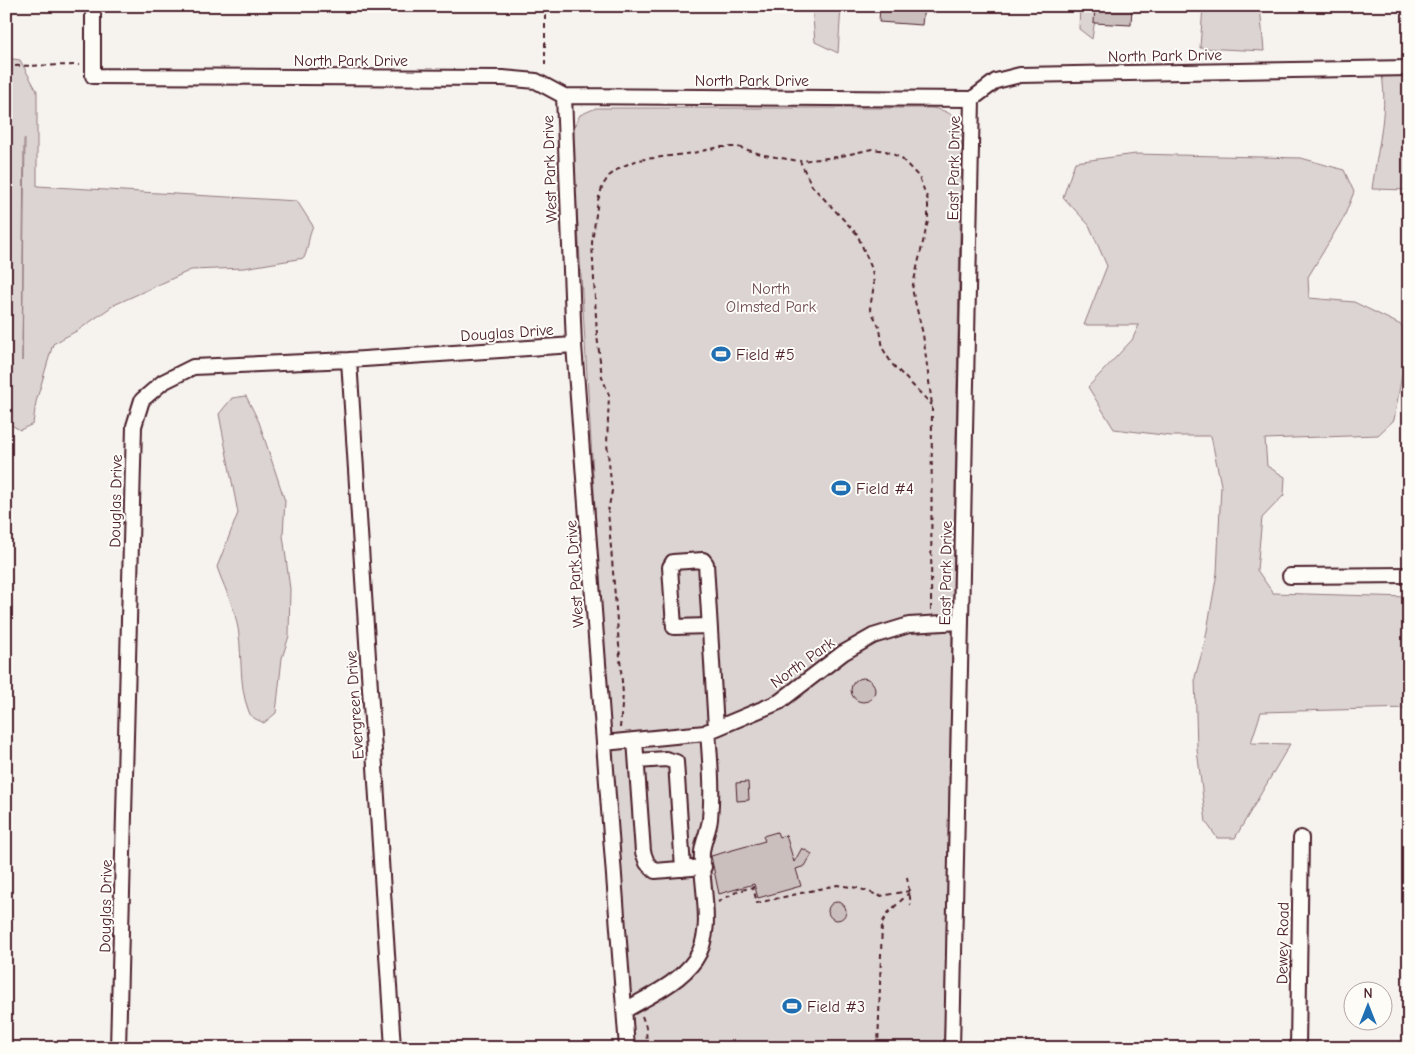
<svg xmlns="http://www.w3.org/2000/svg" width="1415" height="1054" font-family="'Comic Neue',sans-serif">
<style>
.green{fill:#dcd4d2;stroke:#937a7e;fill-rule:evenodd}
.building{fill:#cbbfbe;stroke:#4a1f2b}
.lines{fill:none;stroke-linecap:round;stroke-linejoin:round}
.minor-casing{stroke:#4a1f2b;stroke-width:18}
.path{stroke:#4a1f2b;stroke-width:2;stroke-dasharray:5 4;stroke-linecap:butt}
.minor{stroke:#fdfcf7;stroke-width:14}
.labels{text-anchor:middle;stroke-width:4;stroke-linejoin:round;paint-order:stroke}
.street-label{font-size:16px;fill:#4a1f2b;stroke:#fdfcf7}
.park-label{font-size:16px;fill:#6e4c55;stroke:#fdfcf7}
.poi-label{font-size:16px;fill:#4a1f2b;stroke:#fdfcf7;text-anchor:start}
</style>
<rect width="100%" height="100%" fill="#f6f3ef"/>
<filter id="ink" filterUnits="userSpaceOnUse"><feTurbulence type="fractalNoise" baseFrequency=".02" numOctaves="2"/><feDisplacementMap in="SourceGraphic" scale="10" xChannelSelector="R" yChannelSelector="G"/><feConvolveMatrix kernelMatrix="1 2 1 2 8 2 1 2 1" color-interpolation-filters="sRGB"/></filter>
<g filter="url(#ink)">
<!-- green -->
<path class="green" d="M 812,6 L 841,6 L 838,53 L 815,42 Z
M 1080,6 L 1097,6 L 1092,39 L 1079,29 Z
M 1203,6 L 1260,6 L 1264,51 L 1200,48 Z
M 6,58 L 20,60 L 37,91 L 37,186 L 297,201 L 313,226 C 308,236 309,247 304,258 L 244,268 L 191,270 L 114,305 L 80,329 L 53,344 L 36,402 L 33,424 L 20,430 L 6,422 L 6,264 L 9,253 L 7,210 L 11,177 L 10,120 L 6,114 ZM 25,139 L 22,361 L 24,139 Z
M 1382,75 L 1409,75 L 1409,190 L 1372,189 C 1377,151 1388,113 1382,75 Z
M 596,108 L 932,108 C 949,111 955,115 962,130 L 944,1048 L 632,1048 L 606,689 L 573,144 L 574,127 L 580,115 Z
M 1136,154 L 1301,158 L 1344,170 L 1354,192 L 1344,217 L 1308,277 L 1309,298 L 1354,302 L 1403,326 L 1404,363 L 1394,420 L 1378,435 L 1265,439 L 1267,466 L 1285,477 L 1284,495 L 1262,518 L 1257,570 L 1273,593 L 1409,597 L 1409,708 L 1261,712 L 1251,743 L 1290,744 L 1235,838 L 1217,838 L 1206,822 L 1197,750 L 1195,677 L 1205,642 L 1217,573 L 1221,485 L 1211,436 L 1171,436 L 1114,429 L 1088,387 L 1132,340 L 1139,325 L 1084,325 L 1107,266 L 1089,225 L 1063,197 L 1075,162 Z
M 246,396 L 259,422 L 285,501 L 283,535 L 290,589 L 289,636 L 282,658 L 276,713 L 264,723 C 258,720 251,718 249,712 C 237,683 244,648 236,619 C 232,601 223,585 217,567 L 238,513 L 219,414 L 232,398 Z"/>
<!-- building -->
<path class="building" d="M 880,6 L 924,6 L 922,25 L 879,22 Z
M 1095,6 L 1132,6 L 1131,25 L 1094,23 Z
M851 690a12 12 0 1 1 24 0a12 12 0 1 1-24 0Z
M 748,782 L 749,800 L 737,801 L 736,783 Z
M 777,832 L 779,837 L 786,835 L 794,862 L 802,848 L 812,854 L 805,866 L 796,869 L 801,886 L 758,898 L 754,884 L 719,894 L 711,856 L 765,841 L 763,836 Z
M828 911a9 9 0 1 1 18 0a9 9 0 1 1-18 0Z"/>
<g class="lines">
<!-- minor casing -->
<g class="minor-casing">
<path id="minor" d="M 93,6 L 93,76 L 503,78 L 536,81 L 564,96 L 972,99 L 996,81 L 1020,75 L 1409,68
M 564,96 L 574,345 L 627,1048
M 349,360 L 393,1048
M 1290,576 L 1409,575
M 709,626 L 674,627 L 670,567 L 673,562 L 703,560 L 706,564 L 716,728
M 635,740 L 643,852 L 647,863 L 655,871 L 704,867
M 604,743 L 705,733 L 779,702 L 843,653 L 873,636 L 909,625 L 961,622
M 637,761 L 666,759 L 676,762 L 683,869
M 624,1011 C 647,997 679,983 695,960 C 716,930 700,886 702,852 C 703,841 709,830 710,819 C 713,789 710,761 708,731
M 118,1048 L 134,426 L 142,400 L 163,382 L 193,367 L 349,360 L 574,345
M 952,1048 L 972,99
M 1298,1048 L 1301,838"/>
</g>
<!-- path -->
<path class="path" d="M 545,65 L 545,6
M 6,66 L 79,65
M 931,610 L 932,405 L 923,334 L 912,289 L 928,221 L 928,200 L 919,177 L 901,158 L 886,151 L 872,149 L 837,157 L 800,161 L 812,186 L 857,234 L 872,269 L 874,285 L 870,308 L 880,329 L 883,349 L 892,364 L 932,405
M 620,728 L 623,694 L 608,511 L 612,491 L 607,444 L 609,395 L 602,377 L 597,335 L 592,243 L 598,200 L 603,185 L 609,176 L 621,167 L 638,160 L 693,153 L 720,147 L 738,147 L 764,155 L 799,161
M 907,877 L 911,905
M 718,902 L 738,891 L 753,887 L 757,903 L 837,885 L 858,888 L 880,896 L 909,891
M 642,1016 L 646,1027 L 647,1048
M 878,1048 L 882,923 L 888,913 L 909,893"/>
<!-- minor -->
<use href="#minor" class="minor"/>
</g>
</g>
<!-- icons -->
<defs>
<g id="stadium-bare" transform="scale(1.5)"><path d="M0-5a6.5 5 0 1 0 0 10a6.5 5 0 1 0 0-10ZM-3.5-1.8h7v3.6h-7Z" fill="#1f6fb2" stroke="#fdfcf7" stroke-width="2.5" paint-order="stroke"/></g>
</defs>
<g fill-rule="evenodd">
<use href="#stadium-bare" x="721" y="354"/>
<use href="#stadium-bare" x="841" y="488"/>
<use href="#stadium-bare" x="792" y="1006"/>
</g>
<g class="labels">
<!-- street labels -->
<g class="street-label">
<text transform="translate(1165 55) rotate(-1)" y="6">North Park Drive</text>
<text x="351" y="66">North Park Drive</text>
<text x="752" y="86">North Park Drive</text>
<text transform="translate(953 168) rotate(-89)" y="6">East Park Drive</text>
<text transform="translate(549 169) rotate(-92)" y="6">West Park Drive</text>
<text transform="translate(507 332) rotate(-4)" y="6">Douglas Drive</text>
<text transform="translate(115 501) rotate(-89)" y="6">Douglas Drive</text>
<text transform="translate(945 573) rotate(-89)" y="6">East Park Drive</text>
<text transform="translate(574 574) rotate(-94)" y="6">West Park Drive</text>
<text transform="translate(802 662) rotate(-36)" y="6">North Park</text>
<text transform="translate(354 705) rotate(-94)" y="6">Evergreen Drive</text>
<text transform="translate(105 906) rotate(-89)" y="6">Douglas Drive</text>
<text transform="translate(1282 943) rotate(-89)" y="6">Dewey Road</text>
</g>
<!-- park labels -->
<g class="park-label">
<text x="771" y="294">North<tspan x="771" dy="18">Olmsted Park</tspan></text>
</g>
<!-- poi labels -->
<g class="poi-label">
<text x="736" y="360">Field #5</text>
<text x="856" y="494">Field #4</text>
<text x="807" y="1012">Field #3</text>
</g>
</g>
<!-- margin -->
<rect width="1415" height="1054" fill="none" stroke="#fdfcf7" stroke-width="25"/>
<rect x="12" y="12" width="1390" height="1029" fill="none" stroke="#4a1f2b" stroke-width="2" filter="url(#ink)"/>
<!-- north arrow -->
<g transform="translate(1368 1006)"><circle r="24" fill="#fdfcf7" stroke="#b5a4a5"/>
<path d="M0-4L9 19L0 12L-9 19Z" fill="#1f6fb2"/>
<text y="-8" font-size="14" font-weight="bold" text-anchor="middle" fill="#4a1f2b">N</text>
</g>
</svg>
